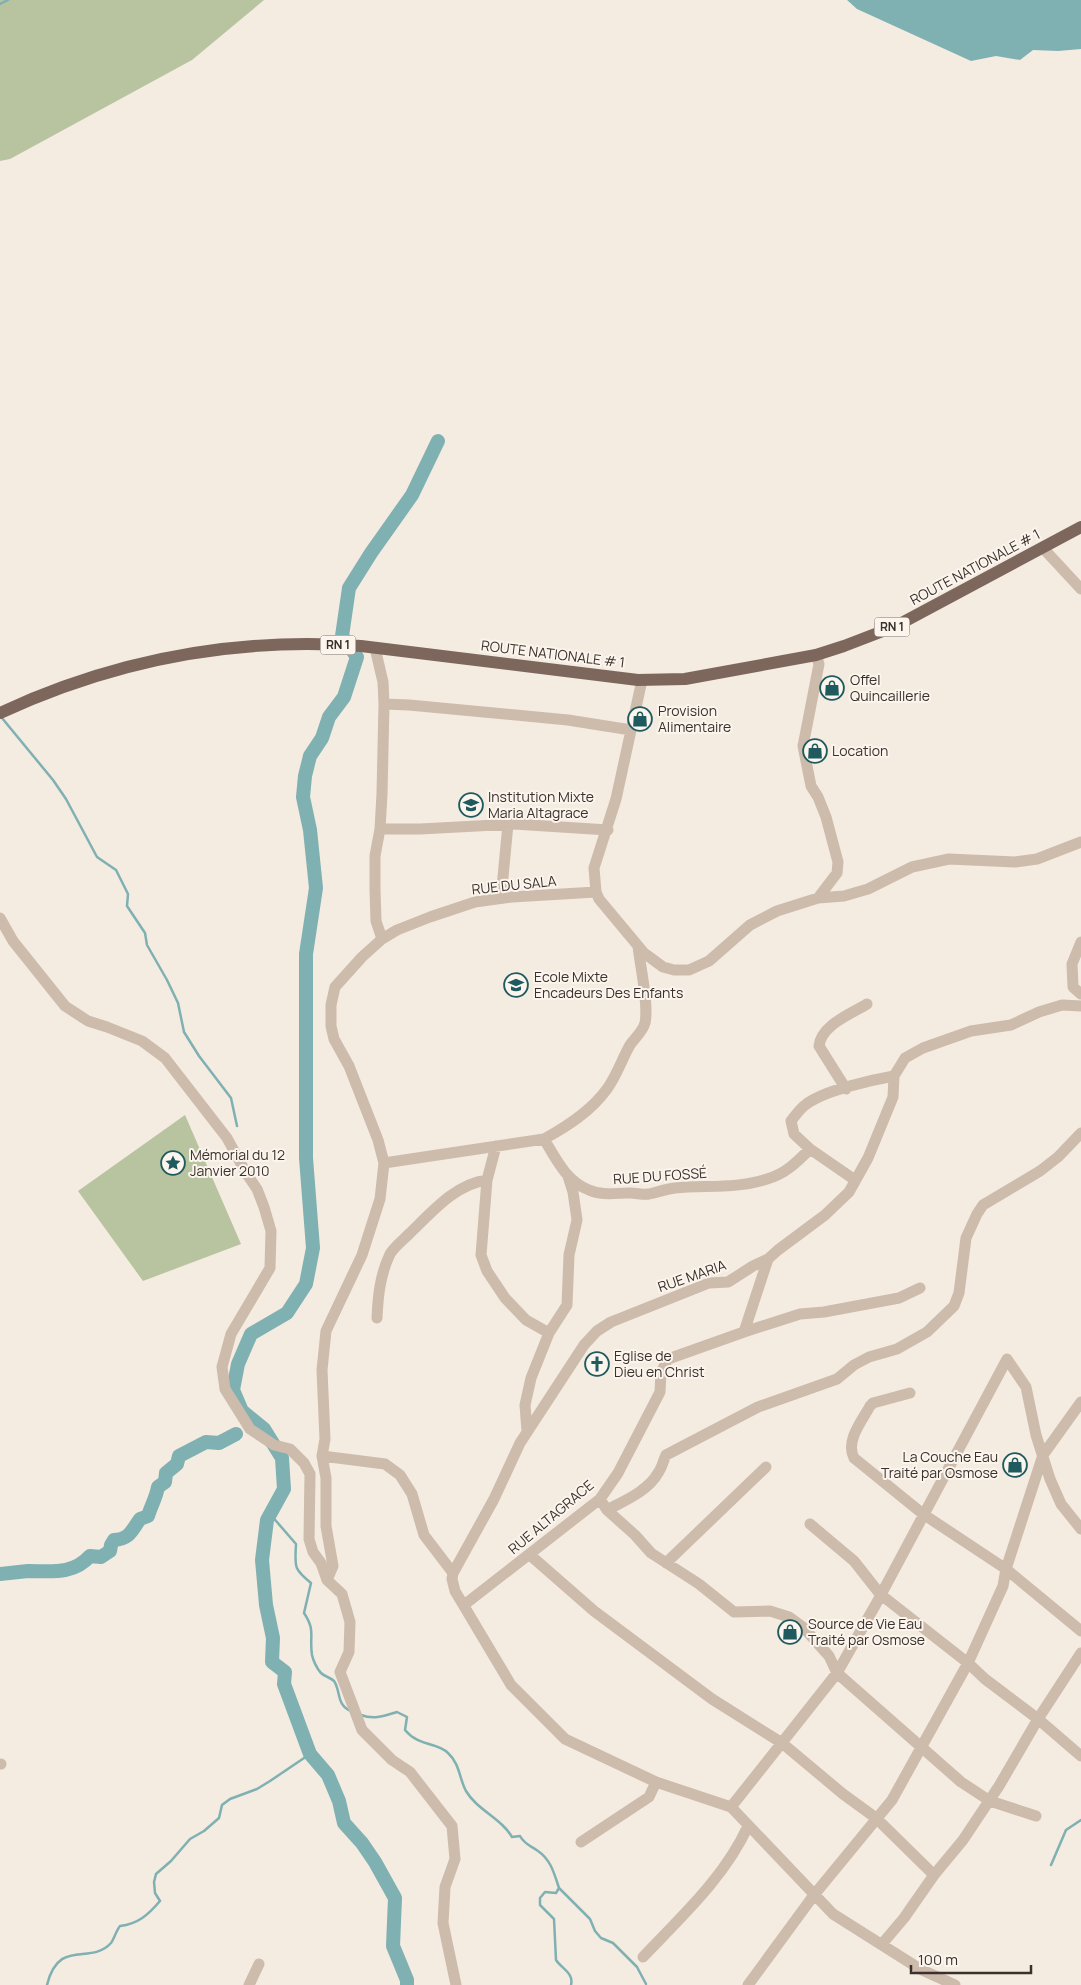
<svg xmlns="http://www.w3.org/2000/svg" width="1081" height="1985" font-family="Manrope,sans-serif">
<style>
.green{fill:#b8c4a0}
.water{fill:#7fb0b2}
.lines{fill:none;stroke-linecap:round;stroke-linejoin:round}
.stream{stroke:#7fb0b2;stroke-width:2.5}
.river{stroke:#7fb0b2;stroke-width:14}
.minor{stroke:#cdbbac;stroke-width:11}
.major{stroke:#7d675c;stroke-width:12}
.labels{text-anchor:middle;stroke-width:4;stroke-linejoin:round;paint-order:stroke}
.shield{fill:#fbf5ee;stroke:#756b66;stroke-width:1}
.shield-label{font-size:12px;font-weight:bold;fill:#3b302b}
.street-label{font-size:14px;fill:#3b302b;stroke:#fbf5ee}
.poi-label{font-size:14px;fill:#3b302b;stroke:#fbf5ee;text-anchor:start}
</style>
<rect width="100%" height="100%" fill="#f4ebe1"/>
<!-- green -->
<path class="green" d="M 0,0 L 264,0 L 192,60 L 10,159 L 0,161 Z
M 185,1115 L 241,1244 L 143,1281 L 78,1191 Z"/>
<!-- water -->
<path class="water" d="M 847,0 L 1081,0 L 1081,49 L 1058,51 L 1033,50 L 1020,60 L 996,56 L 971,61 L 857,9 Z"/>
<g class="lines">
<!-- stream -->
<path class="stream" d="M 0,4 L 8,0
M 2,718 L 53,780 L 66,799 L 97,857 L 116,870 L 128,894 L 127,906 L 145,933 L 147,945 L 167,980 L 178,1003 L 184,1032 L 199,1056 L 231,1098 L 237,1126
M 270,1514 L 296,1544 C 295,1567 293,1568 311,1583 L 304,1613 C 316,1631 309,1636 312,1655 C 313,1660 317,1669 321,1673 C 325,1677 330,1677 334,1681 C 341,1691 336,1705 351,1711
M 361,1715 C 374,1720 384,1716 397,1712 L 407,1717 L 405,1730 C 419,1747 437,1742 448,1753 C 460,1764 459,1778 466,1791 C 477,1810 501,1818 512,1837 L 520,1836 C 525,1845 530,1845 538,1851 C 551,1860 554,1873 559,1888 L 556,1893 L 545,1892 L 540,1898 L 540,1905 L 554,1919 L 556,1960 C 562,1969 574,1973 571,1985
M 1051,1865 L 1066,1830 L 1081,1820
M 559,1888 L 590,1919 L 595,1931 L 601,1938 L 613,1943 L 637,1967 L 646,1984
M 47,1985 C 59,1937 90,1966 111,1943 C 114,1939 116,1931 120,1926 C 138,1924 148,1915 160,1901 L 155,1893 L 154,1882 L 156,1874 L 171,1861 L 190,1839 L 204,1831 L 219,1818 L 222,1805 L 230,1799 L 257,1789 L 270,1781 L 310,1754"/>
<!-- river -->
<path class="river" d="M 0,1574 C 9,1573 18,1572 28,1571 C 51,1571 73,1575 90,1556 L 101,1557 L 110,1551 L 111,1545 L 114,1540 C 130,1539 132,1530 140,1519 L 148,1516 C 151,1506 156,1498 158,1487 L 165,1482 L 166,1473 L 177,1464 L 179,1456 L 206,1442 L 219,1443 L 236,1434
M 407,1985 L 407,1980 L 393,1946 L 395,1898 L 375,1862 L 362,1843 L 344,1823 L 339,1801 L 328,1775 L 310,1754 L 284,1684 L 285,1672 L 272,1662 L 273,1638 L 266,1605 L 262,1560 L 267,1520 L 284,1489 L 282,1458 L 264,1429 L 242,1411 L 233,1390 L 238,1364 L 251,1334 L 287,1313 L 306,1284 L 313,1248 L 306,1158 L 306,954 L 316,888 L 310,830 L 303,797 L 305,776 L 310,756 L 322,738 L 329,717 L 344,697 L 357,657 L 342,636 L 349,588 L 371,553 L 412,495 L 438,441"/>
<!-- minor -->
<path class="minor" d="M 1043,548 L 1081,589
M 375,648 L 383,682 L 384,704 L 382,794 L 380,829 L 375,856 L 375,889 L 376,921 L 382,939
M 642,680 L 616,799 L 594,868 L 596,892 L 599,899 L 644,953 L 663,967 L 674,970 L 689,970 L 709,961 L 750,925 L 777,911 L 818,898 L 837,873 L 838,862 L 826,817 L 818,797 L 811,786 L 803,746 L 819,664 L 816,655
M 384,704 L 409,705 L 568,720 L 631,730
M 380,829 L 420,829 L 514,824 L 608,830
M 501,898 L 508,824
M 818,898 L 844,896 L 868,889 L 912,867 L 949,859 L 1015,862 L 1037,859 L 1081,842
M 0,918 L 13,941 L 65,1006 L 88,1021 L 107,1027 L 142,1041 L 165,1058 L 227,1138 L 246,1173 L 257,1189 L 264,1207 L 271,1231 L 270,1268 L 231,1334 L 222,1367 L 225,1389 L 250,1429 L 274,1445 L 290,1449 L 304,1463 L 310,1474 L 309,1539 L 313,1552 L 321,1563 L 327,1580 L 342,1594 L 350,1622 L 349,1652 L 340,1672 L 362,1730 L 392,1760 L 410,1772 L 452,1826 L 455,1859 L 445,1887 L 443,1923 L 456,1985
M 1081,942 L 1072,964 L 1073,987 L 1081,994
M 846,1089 L 819,1046 C 821,1025 851,1014 867,1004
M 544,1139 C 568,1126 591,1111 607,1089 C 617,1075 622,1059 630,1045 C 635,1038 643,1031 645,1023 C 649,1004 640,966 638,946
M 810,1149 L 794,1134 L 791,1121 C 795,1116 799,1110 804,1106 C 821,1091 871,1080 894,1076
M 384,1163 L 544,1139 C 556,1159 566,1181 589,1190 C 602,1196 616,1193 630,1193 C 637,1193 643,1195 649,1194 C 658,1192 666,1189 675,1188 C 706,1185 737,1189 767,1179 C 785,1174 796,1163 810,1149 L 855,1180
M 487,1180 L 481,1255 L 487,1271 L 505,1298 L 526,1320 L 549,1333
M 377,1318 C 378,1296 380,1275 390,1254 C 394,1247 403,1240 409,1234 C 431,1213 455,1184 487,1180 L 496,1146
M 744,1332 L 800,1314 L 824,1312 L 899,1298 L 920,1288
M 910,1393 L 873,1403 L 870,1406 C 862,1421 845,1441 854,1458 L 923,1514 L 1006,1569 L 1081,1631
M 527,1431 L 525,1405 L 531,1378 L 549,1333 L 567,1305 L 569,1255 L 577,1220 L 573,1192 L 568,1176
M 322,1456 L 326,1478 L 326,1526 L 333,1566 L 327,1580
M 600,1499 L 607,1510 L 635,1535 L 651,1553 L 699,1584 L 734,1612 L 770,1611 L 789,1617 L 804,1628 L 829,1656 L 837,1673 L 961,1782 L 990,1801 L 1036,1816
M 607,1510 C 624,1501 648,1491 658,1473 C 662,1468 663,1461 666,1455 L 758,1407 L 837,1379 L 854,1365 L 869,1357 L 897,1349 L 927,1332 L 954,1306 L 959,1293 L 966,1238 L 977,1214 L 983,1205 L 1040,1171 L 1058,1157 L 1081,1133
M 810,1524 L 854,1561 L 880,1594 L 968,1663 L 985,1679 L 1038,1719 L 1081,1756
M 530,1555 L 594,1611 L 712,1699 L 782,1743 L 843,1794 L 876,1818 L 934,1875
M 666,1563 L 766,1467
M 453,1573 L 424,1535 L 412,1494 L 400,1475 L 385,1464 L 322,1456 L 325,1439 L 322,1370 L 326,1331 L 362,1255 L 380,1199 L 384,1163 L 378,1140 L 349,1066 L 334,1039 L 331,1026 L 331,1005 L 335,987 L 362,957 L 382,939 L 397,930 L 430,917 L 475,902 L 512,897 L 596,892
M 464,1605 L 600,1499 L 618,1473 L 660,1392 L 661,1372 L 668,1359 L 744,1332 L 768,1259
M 0,1764 L 1,1764
M 731,1807 L 837,1673 L 876,1604 L 1007,1359 L 1026,1387 L 1036,1435 L 1050,1479 L 1061,1504 L 1081,1529
M 581,1842 L 649,1797 L 656,1782
M 882,1944 L 904,1918 L 934,1875 L 963,1840 L 999,1786 L 1038,1719 L 1081,1653
M 643,1957 C 681,1917 725,1877 748,1826
M 249,1985 L 259,1964
M 748,1985 L 814,1895 L 892,1800 L 968,1663 L 1003,1586 L 1006,1569 L 1043,1455 L 1081,1402
M 955,1985 L 920,1969 L 833,1914 L 731,1807 L 656,1782 L 565,1739 L 511,1685 L 455,1591 L 452,1579 L 453,1573 L 494,1499 L 520,1443 L 584,1345 L 597,1331 L 611,1322 L 709,1283 L 728,1282 L 753,1266 L 768,1259 L 778,1250 L 825,1215 L 849,1192 L 868,1158 L 893,1097 L 894,1076 L 905,1058 L 923,1048 L 971,1031 L 1011,1025 L 1039,1012 L 1062,1005 L 1081,1006"/>
<!-- major -->
<path class="major" d="M 0,713 C 114,660 236,637 361,646 L 638,680 L 685,679 L 816,655 L 844,646 L 896,626 L 1081,527"/>
</g>
<!-- icons -->
<defs>
<g id="shop-ring" transform="scale(1.25)"><circle r="9.5" fill="#fbf5ee" stroke="#1f5a5e" stroke-width="1.5"/><path d="M-5-2.5h2.3a2.7 3.5 0 0 1 5.4 0H5L5.5 6h-11ZM-1.5-2.5h3a1.5 2.3 0 0 0-3 0Z" fill="#1f5a5e"/></g>
<g id="school-ring" transform="scale(1.25)"><circle r="9.5" fill="#fbf5ee" stroke="#1f5a5e" stroke-width="1.5"/><path d="M0-5L7-2L0 1L-7-2ZM-4 1L0 2.5L4 1V4Q0 6-4 4Z" fill="#1f5a5e"/></g>
<g id="sight-ring" transform="scale(1.25)"><circle r="9.5" fill="#fbf5ee" stroke="#1f5a5e" stroke-width="1.5"/><path d="M0-6L1.8-2.2L6-1.7L2.9 1.2L3.7 5.4L0 3.3L-3.7 5.4L-2.9 1.2L-6-1.7L-1.8-2.2Z" fill="#1f5a5e"/></g>
<g id="church-ring" transform="scale(1.25)"><circle r="9.5" fill="#fbf5ee" stroke="#1f5a5e" stroke-width="1.5"/><path d="M-1.2-6h2.4v3.5h3.3v2.4h-3.3V6h-2.4V-.1h-3.3v-2.4h3.3Z" fill="#1f5a5e"/></g>
</defs>
<g fill-rule="evenodd">
<use href="#shop-ring" x="832" y="688"/>
<use href="#shop-ring" x="640" y="719"/>
<use href="#shop-ring" x="815" y="751"/>
<use href="#school-ring" x="471" y="805"/>
<use href="#school-ring" x="516" y="985"/>
<use href="#sight-ring" x="173" y="1163"/>
<use href="#church-ring" x="597" y="1364"/>
<use href="#shop-ring" x="1015" y="1465"/>
<use href="#shop-ring" x="790" y="1632"/>
</g>
<g class="labels">
<!-- shield labels -->
<g class="shield">
<rect x="874.5" y="617.5" width="35" height="19" rx="4"/>
<rect x="320.5" y="635.5" width="35" height="19" rx="4"/>
</g>
<g class="shield-label">
<text x="892" y="631">RN 1</text>
<text x="338" y="649">RN 1</text>
</g>
<!-- street labels -->
<g class="street-label">
<text transform="translate(975 567) rotate(-28)" y="5">ROUTE NATIONALE # 1</text>
<text transform="translate(553 654) rotate(7)" y="5">ROUTE NATIONALE # 1</text>
<text transform="translate(514 885) rotate(-6)" y="5">RUE DU SALA</text>
<text transform="translate(660 1176) rotate(-4)" y="5">RUE DU FOSSÉ</text>
<text transform="translate(692 1276) rotate(-19)" y="5">RUE MARIA</text>
<text transform="translate(551 1517) rotate(-40)" y="5">RUE ALTAGRACE</text>
</g>
<!-- poi labels -->
<g class="poi-label">
<text x="850" y="685">Offel<tspan x="850" dy="16">Quincaillerie</tspan></text>
<text x="658" y="716">Provision<tspan x="658" dy="16">Alimentaire</tspan></text>
<text x="832" y="756">Location</text>
<text x="488" y="802">Institution Mixte<tspan x="488" dy="16">Maria Altagrace</tspan></text>
<text x="534" y="982">Ecole Mixte<tspan x="534" dy="16">Encadeurs Des Enfants</tspan></text>
<text x="190" y="1160">Mémorial du 12<tspan x="190" dy="16">Janvier 2010</tspan></text>
<text x="614" y="1361">Eglise de<tspan x="614" dy="16">Dieu en Christ</tspan></text>
<text x="998" y="1462" text-anchor="end">La Couche Eau<tspan x="998" dy="16">Traité par Osmose</tspan></text>
<text x="808" y="1629">Source de Vie Eau<tspan x="808" dy="16">Traité par Osmose</tspan></text>
</g>
</g>
<!-- scale -->
<path d="M911 1965v8h120v-8" fill="none" stroke="#3b302b" stroke-width="2.5"/>
<text x="918" y="1965" font-size="15" fill="#3b302b" stroke="#fbf5ee" stroke-width="4" paint-order="stroke">100 m</text>
</svg>
